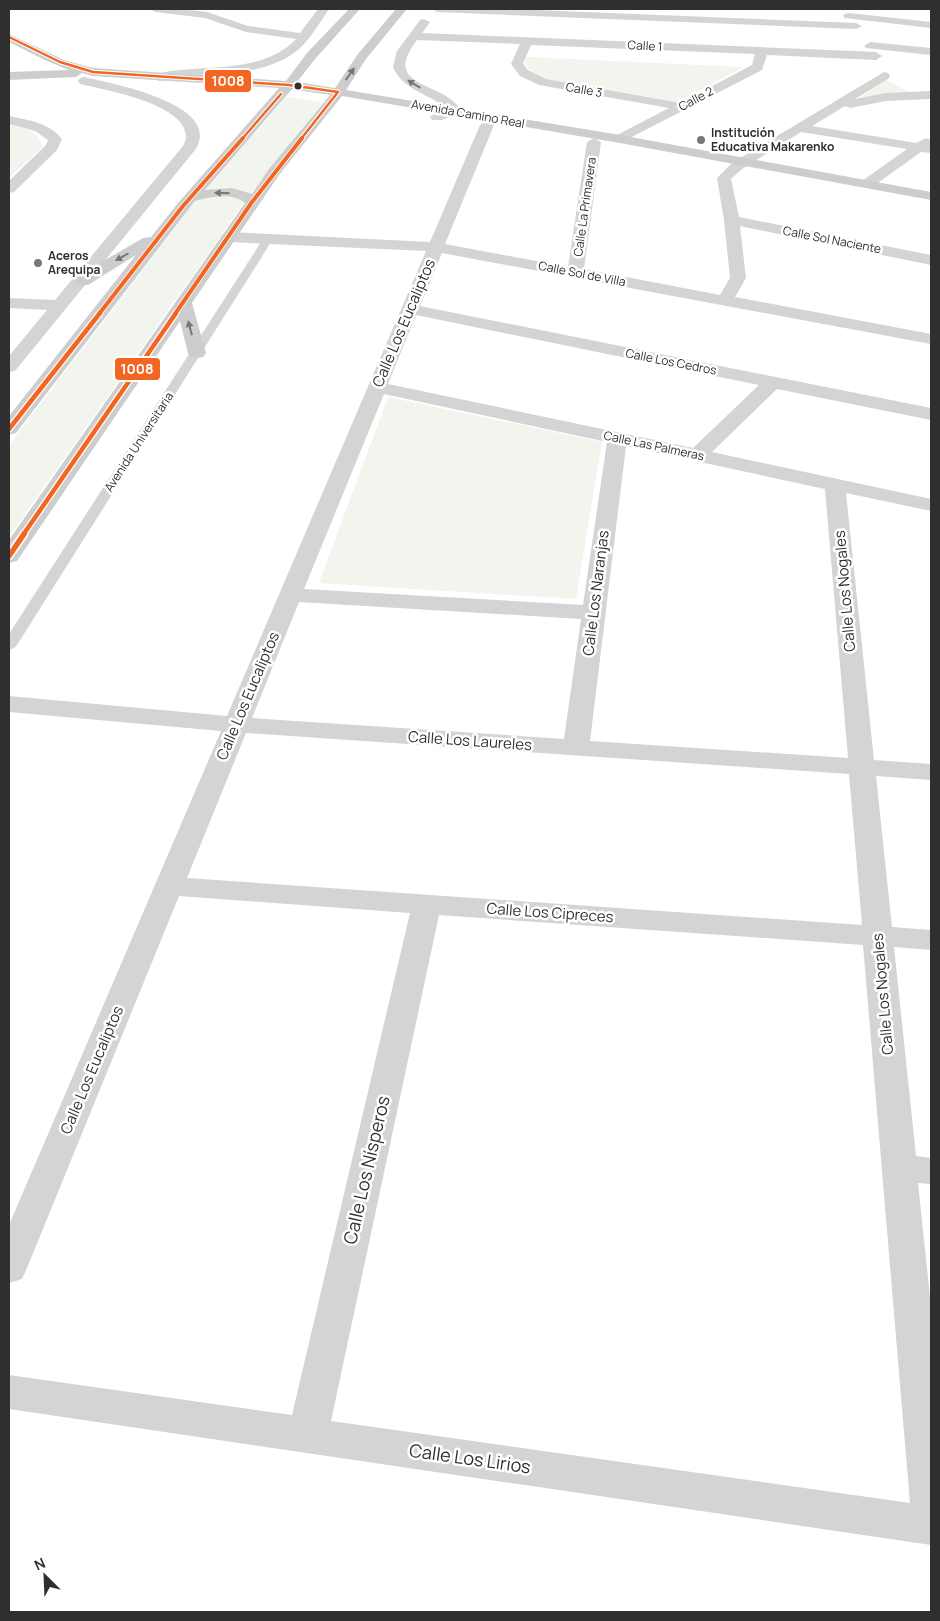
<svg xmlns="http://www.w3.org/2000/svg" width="940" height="1621" font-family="Manrope,sans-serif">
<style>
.green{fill:#f1f5ed}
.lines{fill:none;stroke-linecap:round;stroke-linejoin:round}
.lane{fill:#d4d4d4;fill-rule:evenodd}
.street{fill:#d4d4d4;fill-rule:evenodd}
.secondary{fill:#cdcdcd;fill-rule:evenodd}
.bus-1-far3-casing{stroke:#fff;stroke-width:4.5}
.bus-1-far2-casing{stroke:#fff;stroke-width:5.5}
.bus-1-far1-casing{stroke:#fff;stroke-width:7}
.bus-1-casing{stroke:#fff;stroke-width:9}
.bus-1-far3{stroke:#f26522;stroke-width:2.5}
.bus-1-far2{stroke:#f26522;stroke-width:4}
.bus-1-far1{stroke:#f26522;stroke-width:4.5}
.bus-1{stroke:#f26522;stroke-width:5.5}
.oneway{fill:#767676}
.oneway2{fill:#797979}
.bus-dot{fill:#2f2f2f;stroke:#fff;stroke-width:2}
.poi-dot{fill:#787878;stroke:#fff;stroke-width:2}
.labels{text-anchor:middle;stroke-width:5;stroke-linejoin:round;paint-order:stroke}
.far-street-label{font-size:12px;fill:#2f2f2f;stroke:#fff}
.far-poi-label{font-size:12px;font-weight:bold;fill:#2f2f2f;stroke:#fff;text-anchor:start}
.street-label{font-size:15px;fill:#2f2f2f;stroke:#fff}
.near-street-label{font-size:18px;fill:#2f2f2f;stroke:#fff}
.line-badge{stroke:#fff;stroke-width:2}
.badge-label{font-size:14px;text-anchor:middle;font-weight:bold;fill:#fff}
</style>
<rect width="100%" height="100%" fill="#fff"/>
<!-- green -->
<path class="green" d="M 527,57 L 743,67 L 677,103 L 547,80 L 536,75 L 525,65 Z
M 886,80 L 909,92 L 859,98 Z
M 286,97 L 323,102 L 243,204 L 9,537 L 9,445 L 195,202 Z
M 9,124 C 22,128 41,131 42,147 L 9,178 Z
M 388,397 L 602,442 L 576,599 L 319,583 Z"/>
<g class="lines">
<!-- lane -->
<path class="lane" d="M 268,236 L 273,239 L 17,645 L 14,648 L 9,650 L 9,634 L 263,239 Z"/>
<!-- street -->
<path class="street" d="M 150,9 L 181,9 L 207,12 L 248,26 L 300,33 L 318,9 L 329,9 C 320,22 311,38 299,49 C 267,77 201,77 160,81 L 156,80 L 154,77 L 156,74 C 201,63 261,76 296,39 L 246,32 L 205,18 L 155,12 Z
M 432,9 L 512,9 L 856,23 L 862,26 L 856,29 L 437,12 Z
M 849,13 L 931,22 L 931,28 L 845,18 L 843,16 L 845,14 Z
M 424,19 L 430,22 L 422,33 L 876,52 L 882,56 L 876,60 L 767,55 L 762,70 L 620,143 L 613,139 L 615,136 L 669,108 L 539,85 L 520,76 L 511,64 L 520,44 L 417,40 C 381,87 439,81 458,106 L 456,114 L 442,120 L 432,120 L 430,117 L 445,107 C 427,93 403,90 393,67 L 397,51 L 420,20 ZM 531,45 L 755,54 L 752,65 L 680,103 L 546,79 L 528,70 L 523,64 Z
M 870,42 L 931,48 L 931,55 L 866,48 L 864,46 Z
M 884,72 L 888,73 L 890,76 L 888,79 L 855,99 L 886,93 L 931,91 L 931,99 L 886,101 L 850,108 L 845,106 L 812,126 L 916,143 L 926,138 L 931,140 L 931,153 L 921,152 L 872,187 L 862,187 L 860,184 L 862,181 L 907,149 L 801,132 L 742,169 L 731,179 L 739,217 L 931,255 L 931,265 L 740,226 L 746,278 L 735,297 L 931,334 L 931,344 L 442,253 L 420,306 L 931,408 L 931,420 L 777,389 L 712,452 L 931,499 L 931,511 L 846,493 L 874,760 L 931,764 L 931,780 L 876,776 L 892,927 L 931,930 L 931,950 L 894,947 L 916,1156 L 931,1158 L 931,1184 L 918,1183 L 931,1306 L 931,1545 L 9,1409 L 9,1375 L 292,1415 L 410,913 L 179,896 L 27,1268 L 22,1279 L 9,1283 L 9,1225 L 221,731 L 9,712 L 9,696 L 227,716 L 426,251 L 229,242 L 223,240 L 221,237 L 223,234 L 229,232 L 430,242 L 480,125 L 487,121 L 494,125 L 445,244 L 568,267 L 587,142 L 594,138 L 601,142 L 584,269 L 720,295 L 730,278 L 724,220 L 717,178 L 732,163 ZM 416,315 L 759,385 L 693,448 L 388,384 ZM 384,394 L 607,442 L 583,605 L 304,589 ZM 626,446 L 825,489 L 848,758 L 590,741 ZM 299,602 L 581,619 L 564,739 L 252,718 ZM 246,733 L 849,774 L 862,925 L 187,878 ZM 439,915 L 863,945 L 910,1503 L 331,1421 Z
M 84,77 C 110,83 225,104 195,150 L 15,371 L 9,372 L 9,356 L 47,310 L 9,308 L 9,298 L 55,300 L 183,146 C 184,143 187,139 186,135 C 183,103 105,90 80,84 L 78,81 L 80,78 Z
M 9,116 C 28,120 50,123 62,139 L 57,150 L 14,192 L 9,193 L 9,181 L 46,145 L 48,140 L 35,131 L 9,124 Z"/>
<!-- secondary -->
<path class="secondary" d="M 349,9 L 360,9 L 315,59 L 297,82 L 335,88 L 358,54 L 396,9 L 407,9 L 366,59 L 346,90 L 620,135 L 931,192 L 931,200 L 620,143 L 342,96 L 279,175 L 192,303 L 206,353 L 203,357 L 197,358 L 191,357 L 188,353 L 180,321 L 17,561 L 9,563 L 9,540 L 245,203 C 232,192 210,197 195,201 L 16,433 L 9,435 L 9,416 L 136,255 L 88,285 L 76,285 L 74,281 L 76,277 L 143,238 L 151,237 L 178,203 L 279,88 L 93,76 L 82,73 L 76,77 L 9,80 L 9,72 L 69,70 L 45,60 L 9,42 L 9,34 L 64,60 L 93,68 L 286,81 L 307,53 ZM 292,89 L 330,95 L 269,169 L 252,194 L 232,188 L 205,190 Z"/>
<!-- bus-1-far3 casing -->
<g class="bus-1-far3-casing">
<path id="bus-1-far3" d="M 9,37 L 60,62 L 93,72 L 289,85 L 338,92 L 301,139
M 242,139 L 281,94"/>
</g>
<!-- bus-1-far2 casing -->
<g class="bus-1-far2-casing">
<path id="bus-1-far2" d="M 99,314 L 183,206 L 243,138
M 175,314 L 252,202 L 302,138"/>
</g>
<!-- bus-1-far1 casing -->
<g class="bus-1-far1-casing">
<path id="bus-1-far1" d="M 9,429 L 100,313
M 23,535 L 176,313"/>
</g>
<!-- bus-1 casing -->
<g class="bus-1-casing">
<path id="bus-1" d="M 9,556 L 24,534"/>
</g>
<!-- bus-1-far3 -->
<use href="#bus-1-far3" class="bus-1-far3"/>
<!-- bus-1-far2 -->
<use href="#bus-1-far2" class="bus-1-far2"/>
<!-- bus-1-far1 -->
<use href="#bus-1-far1" class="bus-1-far1"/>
<!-- bus-1 -->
<use href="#bus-1" class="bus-1"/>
</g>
<!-- one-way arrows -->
<defs><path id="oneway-solid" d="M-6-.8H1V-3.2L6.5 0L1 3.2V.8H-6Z" transform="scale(1.25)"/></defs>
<g class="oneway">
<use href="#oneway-solid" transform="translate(350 74) rotate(-55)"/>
<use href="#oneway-solid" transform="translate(222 193) rotate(-179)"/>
<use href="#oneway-solid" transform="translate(122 257) rotate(150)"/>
<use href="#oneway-solid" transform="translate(190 328) rotate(-105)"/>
</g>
<use class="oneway2" href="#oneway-solid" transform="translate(414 84) rotate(-149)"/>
<!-- markers -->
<circle class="bus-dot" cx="298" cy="86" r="4.5"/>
<g class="poi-dot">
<circle cx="701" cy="140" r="5"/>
<circle cx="38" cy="263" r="5"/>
</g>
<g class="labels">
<!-- far-street labels -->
<g class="far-street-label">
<text transform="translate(645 46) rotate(3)" y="4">Calle 1</text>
<text transform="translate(584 90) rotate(10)" y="4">Calle 3</text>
<text transform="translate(696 99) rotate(-28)" y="4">Calle 2</text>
<text transform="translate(468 114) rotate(10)" y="4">Avenida Camino Real</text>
<text transform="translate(585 207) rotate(-82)" y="4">Calle La Primavera</text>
<text transform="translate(832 240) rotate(11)" y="4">Calle Sol Naciente</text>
<text transform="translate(582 274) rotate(11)" y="4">Calle Sol de Villa</text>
<text transform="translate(671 362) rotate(11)" y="4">Calle Los Cedros</text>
<text transform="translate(139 442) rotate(-57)" y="4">Avenida Universitaria</text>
<text transform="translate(654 446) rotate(12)" y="4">Calle Las Palmeras</text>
</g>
<!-- far-poi labels -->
<g class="far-poi-label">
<text x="711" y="137">Institución<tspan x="711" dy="14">Educativa Makarenko</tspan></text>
<text x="48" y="260">Aceros<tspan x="48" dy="14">Arequipa</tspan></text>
</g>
<!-- street labels -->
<g class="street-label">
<text transform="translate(404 323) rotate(-67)" y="5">Calle Los Eucaliptos</text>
<text transform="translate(845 591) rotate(-95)" y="5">Calle Los Nogales</text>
<text transform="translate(596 593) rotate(-83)" y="5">Calle Los Naranjas</text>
<text transform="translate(248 696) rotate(-67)" y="5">Calle Los Eucaliptos</text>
<text transform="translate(470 741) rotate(4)" y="5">Calle Los Laureles</text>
<text transform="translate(550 913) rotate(4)" y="5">Calle Los Cipreces</text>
<text transform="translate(883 994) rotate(-95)" y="5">Calle Los Nogales</text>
<text transform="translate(92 1070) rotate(-67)" y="5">Calle Los Eucaliptos</text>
</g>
<!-- near-street labels -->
<g class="near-street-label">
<text transform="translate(367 1170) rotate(-77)" y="6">Calle Los Nísperos</text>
<text transform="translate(470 1459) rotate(8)" y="6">Calle Los Lirios</text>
</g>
</g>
<g class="line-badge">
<rect x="204" y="69" width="48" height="24" rx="5" fill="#f26522"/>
<rect x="114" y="357" width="47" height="24" rx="5" fill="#f26522"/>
</g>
<g class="badge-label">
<text x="228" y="86">1008</text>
<text x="137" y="374">1008</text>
</g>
<!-- border -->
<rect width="940" height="1621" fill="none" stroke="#2f2f2f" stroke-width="20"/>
<!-- north arrow -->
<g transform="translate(45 1576) rotate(336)" stroke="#ffffff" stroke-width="4" paint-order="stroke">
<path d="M0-4L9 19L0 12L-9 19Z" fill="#2f2f2f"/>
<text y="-8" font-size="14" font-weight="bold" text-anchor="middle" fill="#2f2f2f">N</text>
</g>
</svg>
